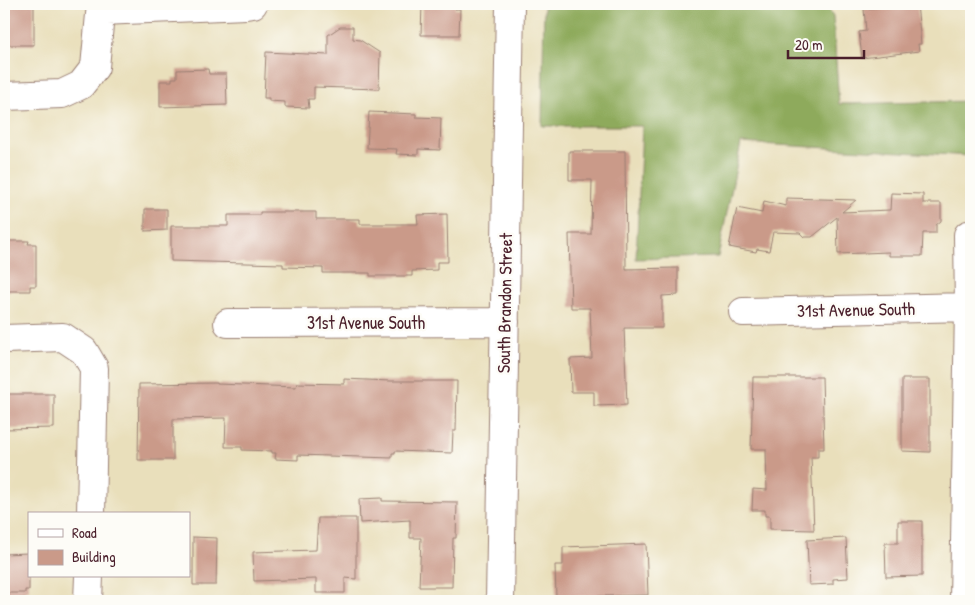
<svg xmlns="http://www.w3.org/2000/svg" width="975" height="605" font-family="'Patrick Hand',sans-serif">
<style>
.forest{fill:#8eaa5c;stroke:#6c6444}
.building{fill:#ca9a89}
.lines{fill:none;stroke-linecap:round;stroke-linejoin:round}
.street-casing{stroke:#9a7f73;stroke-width:30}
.street{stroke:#fff;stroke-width:28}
.labels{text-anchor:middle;stroke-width:5;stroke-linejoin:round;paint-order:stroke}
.street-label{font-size:18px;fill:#4a1f2b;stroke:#fdfcf7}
</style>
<rect width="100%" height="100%" fill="#fdfcf7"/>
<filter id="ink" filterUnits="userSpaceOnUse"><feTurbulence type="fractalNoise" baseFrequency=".02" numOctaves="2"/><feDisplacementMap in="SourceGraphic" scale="10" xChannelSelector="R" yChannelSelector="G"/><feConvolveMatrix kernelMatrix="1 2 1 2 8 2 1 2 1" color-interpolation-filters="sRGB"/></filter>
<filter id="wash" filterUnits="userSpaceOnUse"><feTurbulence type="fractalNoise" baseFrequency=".0096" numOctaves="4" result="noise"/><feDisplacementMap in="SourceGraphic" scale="20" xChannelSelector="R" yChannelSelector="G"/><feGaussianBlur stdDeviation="1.12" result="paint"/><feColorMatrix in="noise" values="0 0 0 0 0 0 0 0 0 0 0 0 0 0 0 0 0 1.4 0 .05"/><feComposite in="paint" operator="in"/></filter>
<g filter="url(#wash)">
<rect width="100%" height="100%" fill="#e9dfbb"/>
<!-- forest -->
<path class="forest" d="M 544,4 L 826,4 L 833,16 L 839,104 L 971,101 L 971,156 L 741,143 L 718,257 L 636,259 L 642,126 L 542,126 Z"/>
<g id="blocks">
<!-- building -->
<path class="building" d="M 6,4 L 34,4 L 34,45 L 4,45 L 4,22 L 6,22 Z
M 422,4 L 455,4 L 455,9 L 460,9 L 459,35 L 421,35 Z
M 910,4 L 917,4 L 921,44 L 918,44 L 919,51 L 862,58 L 859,32 L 866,31 L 864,9 Z
M 340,27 L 353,27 L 353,39 L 360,40 L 380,53 L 379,89 L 314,87 L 314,99 L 308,99 L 309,108 L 285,107 L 285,102 L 269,101 L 269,98 L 264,98 L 266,52 L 328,55 L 328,35 Z
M 208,69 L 209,74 L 226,74 L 227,105 L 160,107 L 160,81 L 172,81 L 172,78 L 177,78 L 177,70 Z
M 369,112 L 416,114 L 416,117 L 441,118 L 440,150 L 418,149 L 418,155 L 396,154 L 397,149 L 367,148 Z
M 569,151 L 625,151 L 626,269 L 678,268 L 678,295 L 662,296 L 662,328 L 624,328 L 627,405 L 594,406 L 594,392 L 571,392 L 570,359 L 592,358 L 590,308 L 571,308 L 569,234 L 591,234 L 592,180 L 569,180 Z
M 891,193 L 923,194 L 923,203 L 941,203 L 941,221 L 936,225 L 936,233 L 923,233 L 922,256 L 889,256 L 889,252 L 838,254 L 837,217 L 812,237 L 804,237 L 800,233 L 773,232 L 769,251 L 757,249 L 756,252 L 729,247 L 737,208 L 762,213 L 764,201 L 786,206 L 786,198 L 856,200 L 842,212 L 890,210 Z
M 145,209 L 167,209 L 167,230 L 145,231 Z
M 260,212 L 316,212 L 316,219 L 360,219 L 360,224 L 418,224 L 417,215 L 447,214 L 448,262 L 437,262 L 437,270 L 412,271 L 412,276 L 370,276 L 370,273 L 323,273 L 323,268 L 283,267 L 283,264 L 171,261 L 171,226 L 228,226 L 228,215 L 260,215 Z
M 4,241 L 29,241 L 28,244 L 36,244 L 36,286 L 30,286 L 30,291 L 4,291 Z
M 753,377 L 822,377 L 824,449 L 818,449 L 818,457 L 811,457 L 814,530 L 770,529 L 770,516 L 765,516 L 765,510 L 752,510 L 753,489 L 767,490 L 766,449 L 751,449 Z
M 344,379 L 390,381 L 457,381 L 456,431 L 453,431 L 452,453 L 395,451 L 395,453 L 392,453 L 392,458 L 298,455 L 298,460 L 275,459 L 276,453 L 272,453 L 272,451 L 242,450 L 242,447 L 225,447 L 226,418 L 173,419 L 173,460 L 138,460 L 139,384 L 217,383 L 217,384 L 296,387 L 297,383 L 344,384 Z
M 902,379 L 930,379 L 930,452 L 902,451 Z
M 4,394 L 54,394 L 54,428 L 4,429 Z
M 382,498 L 382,501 L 457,502 L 456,538 L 453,538 L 452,587 L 419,587 L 421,538 L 410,538 L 410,520 L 360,523 L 359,499 Z
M 318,518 L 356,518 L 356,579 L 345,578 L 345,593 L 316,593 L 316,579 L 254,581 L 253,552 L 316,550 Z
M 898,521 L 922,521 L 922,576 L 886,577 L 885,543 L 898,543 Z
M 193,537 L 217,538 L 216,585 L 193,585 Z
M 846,538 L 848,578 L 833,579 L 833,584 L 809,585 L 807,540 Z
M 646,544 L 648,595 L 556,597 L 555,565 L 563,565 L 563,547 Z
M 29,553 L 29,590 L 25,590 L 25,593 L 4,593 L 4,554 Z"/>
</g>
</g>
<g filter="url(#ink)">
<use href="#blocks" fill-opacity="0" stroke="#9a7f73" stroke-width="1"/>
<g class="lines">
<!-- street casing -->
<g class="street-casing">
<path id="street" d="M 101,11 L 246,5 L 253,4
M 4,96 L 62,94 L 81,85 L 95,67 L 101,4
M 743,312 L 969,307
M 228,323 L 505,322
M 4,339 L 63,337 L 84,351 L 94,368 L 91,514
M 88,601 L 89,576
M 500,601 L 510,4
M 964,601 L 969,307 L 968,235"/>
</g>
<!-- street -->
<use href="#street" class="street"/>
</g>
</g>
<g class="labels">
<!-- street labels -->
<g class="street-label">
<text transform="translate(505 303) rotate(-89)" y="6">South Brandon Street</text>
<text transform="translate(856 310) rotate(-1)" y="6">31st Avenue South</text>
<text x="366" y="329">31st Avenue South</text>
</g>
</g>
<!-- margin -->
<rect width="975" height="605" fill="none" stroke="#fdfcf7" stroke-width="20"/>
<!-- legend -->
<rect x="28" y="512" width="162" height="65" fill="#fdfcf7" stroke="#b5a4a5"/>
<rect x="38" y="529" width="25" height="8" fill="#ffffff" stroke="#b5a4a5"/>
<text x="72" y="538" font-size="15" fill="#4a1f2b">Road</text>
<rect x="38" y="550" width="25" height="15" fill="#ca9a89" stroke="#b5a4a5"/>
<text x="72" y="562" font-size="15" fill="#4a1f2b">Building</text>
<!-- scale -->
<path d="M788 50v8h76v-8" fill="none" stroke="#4a1f2b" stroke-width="2.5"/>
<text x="795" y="50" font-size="15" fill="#4a1f2b" stroke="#fdfcf7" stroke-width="4" paint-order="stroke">20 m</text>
</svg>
